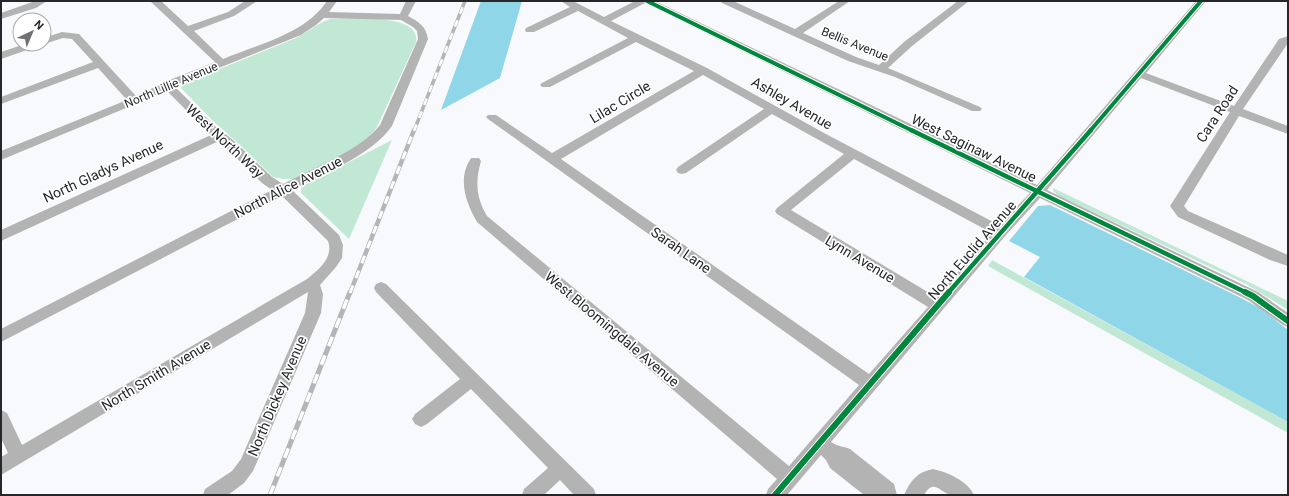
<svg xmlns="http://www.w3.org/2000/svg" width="1289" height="496" font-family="Roboto,sans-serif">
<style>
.green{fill:#c1e8d5}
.water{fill:#8fd6e8}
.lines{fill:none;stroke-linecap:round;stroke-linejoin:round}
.minor{fill:#b4b3b4;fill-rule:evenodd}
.rail-far2-casing{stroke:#b5b5b6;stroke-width:3.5}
.rail-far1-casing{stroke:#b5b5b6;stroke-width:4.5}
.rail-casing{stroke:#b5b5b6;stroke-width:5}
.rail-far2{stroke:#fff;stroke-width:2.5;stroke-dasharray:7;stroke-linecap:butt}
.rail-far1{stroke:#fff;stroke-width:3;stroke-dasharray:8;stroke-linecap:butt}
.rail{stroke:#fff;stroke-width:3.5;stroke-dasharray:10;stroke-linecap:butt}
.cycleway-far2-casing{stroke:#fff;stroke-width:6}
.cycleway-far1-casing{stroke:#fff;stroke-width:7}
.cycleway-casing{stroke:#fff;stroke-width:8}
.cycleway-far2{stroke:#00873e;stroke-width:4}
.cycleway-far1{stroke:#00873e;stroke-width:4.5}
.cycleway{stroke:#00873e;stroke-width:6}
.labels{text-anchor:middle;stroke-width:3.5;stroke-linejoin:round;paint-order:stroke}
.far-street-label{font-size:12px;fill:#26272a;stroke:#fff}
.street-label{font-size:14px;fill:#26272a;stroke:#fff}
</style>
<rect width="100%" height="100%" fill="#f8f9fc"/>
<!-- green -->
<path class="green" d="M 330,19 C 348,19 421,12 416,42 L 377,127 C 363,149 317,167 293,179 L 283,179 L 273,177 L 241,146 L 213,121 L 181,88 L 185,83 L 296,38 C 308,32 318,23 330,19 Z
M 392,140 L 349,239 L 301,193 L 301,189 L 303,186 Z
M 1053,188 L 1288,301 L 1288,310 L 1246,284 L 1059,196 L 1053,191 Z
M 992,260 L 1288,422 L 1288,433 L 988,266 Z"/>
<!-- water -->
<path class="water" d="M 481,1 L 522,1 L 500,78 L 441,110 Z
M 1050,205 L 1241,298 L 1260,308 L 1288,330 L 1288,422 L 1024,277 L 1040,257 L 1009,241 L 1038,206 Z"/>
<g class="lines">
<!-- minor -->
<path class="minor" d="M 35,1 L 47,1 L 36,8 L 1,19 L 1,13 Z
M 150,1 L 161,1 L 188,26 L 228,12 L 245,1 L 257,1 L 234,16 L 194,31 L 223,59 C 259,44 305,34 327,1 L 337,1 L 329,12 L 400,14 L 406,1 L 416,1 L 408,16 C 419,22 426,26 428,39 L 392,126 C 372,155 323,174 292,190 L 339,235 L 343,245 L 342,258 L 336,267 L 320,285 L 323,294 L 321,313 L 253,471 L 244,483 L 228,495 L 203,495 L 205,489 L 232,471 L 241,459 L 305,313 L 308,292 L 1,475 L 1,457 L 8,453 L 1,438 L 1,410 L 7,413 L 22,445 L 307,279 C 318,270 334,258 328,241 L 282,196 L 1,342 L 1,329 L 272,190 L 262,183 L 219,141 L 1,241 L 1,230 L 211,135 L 166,90 L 138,103 L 1,160 L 1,151 L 127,100 L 98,68 L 1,104 L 1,97 L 93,62 L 72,39 L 63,38 L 44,44 L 44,38 L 62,32 L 79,34 L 136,96 L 172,79 L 215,62 ZM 324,18 L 401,20 L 413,27 L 417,31 L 418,39 L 380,125 C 361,150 311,169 283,184 L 272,177 L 233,140 L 215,126 L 174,86 L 301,35 L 316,25 Z
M 561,1 L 573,1 L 604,17 L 635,1 L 655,1 L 1037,185 L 1196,1 L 1206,1 L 1146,73 L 1234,106 L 1279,39 L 1288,36 L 1288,43 L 1243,109 L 1288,126 L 1288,134 L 1239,116 L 1184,206 L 1188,211 L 1288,255 L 1288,266 L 1270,260 L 1178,217 L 1170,206 L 1230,112 L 1141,78 L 1047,190 L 1258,292 L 1288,313 L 1288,327 L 1283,325 L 1248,300 L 1040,198 L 1006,235 L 831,442 C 838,447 843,446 850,449 L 894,484 L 897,495 L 864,495 L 830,468 L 826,460 L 821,455 L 787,495 L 766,495 L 768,489 L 777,479 L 477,222 C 466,203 457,179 471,158 L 479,158 L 481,161 C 475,182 476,197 487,216 L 789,466 L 859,385 L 488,119 L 486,117 L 488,115 L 496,115 L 552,153 L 694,71 L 636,42 L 550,87 L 542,87 L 540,85 L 542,83 L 628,38 L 578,11 L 534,32 L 526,32 L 525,30 L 526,28 L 570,7 ZM 645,3 L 1030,193 L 999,225 L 824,133 L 707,68 L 611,21 ZM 703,75 L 764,109 L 678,167 L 676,170 L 678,173 L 682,174 L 686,173 L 772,114 L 844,154 L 777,208 L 775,211 L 777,214 L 928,307 L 869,374 L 561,159 ZM 854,159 L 992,233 L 936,297 L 791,210 Z
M 720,1 L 733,1 L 795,29 L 839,1 L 850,1 L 803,33 L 856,57 L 879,65 L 904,42 L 958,1 L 969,1 L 912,46 L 888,68 L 980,107 L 982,109 L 980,111 L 972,111 L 895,77 L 848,61 L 722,3 Z
M 25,44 L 40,44 L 39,46 L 1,59 L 1,52 Z
M 381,282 L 386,284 L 594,489 L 596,495 L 574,495 L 560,480 L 544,495 L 522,495 L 524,489 L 548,468 L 471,389 L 427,424 L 421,427 L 415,424 L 412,419 L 415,414 L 460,379 L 376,292 L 374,288 L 376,284 Z
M 933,469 C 947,472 968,481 974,495 C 967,495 958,496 951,495 C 939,492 934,478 924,495 L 904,495 C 910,481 917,472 933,469 Z"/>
<!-- rail-far2 casing -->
<g class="rail-far2-casing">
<path id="rail-far2" d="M 414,131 L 465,1"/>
</g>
<!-- rail-far1 casing -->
<g class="rail-far1-casing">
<path id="rail-far1" d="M 350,293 L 414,130"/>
</g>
<!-- rail casing -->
<g class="rail-casing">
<path id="rail" d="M 270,495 L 350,292"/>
</g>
<!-- rail-far2 -->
<use href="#rail-far2" class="rail-far2"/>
<!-- rail-far1 -->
<use href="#rail-far1" class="rail-far1"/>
<!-- rail -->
<use href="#rail" class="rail"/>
<!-- cycleway-far2 casing -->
<g class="cycleway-far2-casing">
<path id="cycleway-far2" d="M 647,1 L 913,131
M 1090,131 L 1201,1"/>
</g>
<!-- cycleway-far1 casing -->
<g class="cycleway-far1-casing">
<path id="cycleway-far1" d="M 911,130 L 1247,293
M 948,293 L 1091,130"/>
</g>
<!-- cycleway casing -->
<g class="cycleway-casing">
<path id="cycleway" d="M 1245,292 L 1253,296 L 1288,321
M 775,495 L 949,292"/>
</g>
<!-- cycleway-far2 -->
<use href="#cycleway-far2" class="cycleway-far2"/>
<!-- cycleway-far1 -->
<use href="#cycleway-far1" class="cycleway-far1"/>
<!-- cycleway -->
<use href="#cycleway" class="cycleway"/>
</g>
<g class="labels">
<!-- far-street labels -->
<g class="far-street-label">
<text transform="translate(855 44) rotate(22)" y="4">Bellis Avenue</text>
<text transform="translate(171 85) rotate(-23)" y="4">North Lillie Avenue</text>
</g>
<!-- street labels -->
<g class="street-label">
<text transform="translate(620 102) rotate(-31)" y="5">Lilac Circle</text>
<text transform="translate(792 103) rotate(30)" y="5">Ashley Avenue</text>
<text transform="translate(1217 114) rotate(-57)" y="5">Cara Road</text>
<text transform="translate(225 141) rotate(43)" y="5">West North Way</text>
<text transform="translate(974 148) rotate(26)" y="5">West Saginaw Avenue</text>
<text transform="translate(103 171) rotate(-25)" y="5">North Gladys Avenue</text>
<text transform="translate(288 187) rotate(-27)" y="5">North Alice Avenue</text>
<text transform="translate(681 250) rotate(35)" y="5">Sarah Lane</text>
<text transform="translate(972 250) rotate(-49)" y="5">North Euclid Avenue</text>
<text transform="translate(860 259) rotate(31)" y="5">Lynn Avenue</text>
<text transform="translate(612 329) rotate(40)" y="5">West Bloomingdale Avenue</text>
<text transform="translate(156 375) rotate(-31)" y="5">North Smith Avenue</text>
<text transform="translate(277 396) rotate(-67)" y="5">North Dickey Avenue</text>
</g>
</g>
<!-- border -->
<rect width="1289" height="496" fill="none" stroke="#26272a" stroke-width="4"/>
<!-- north arrow -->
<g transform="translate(32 32) rotate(44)"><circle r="19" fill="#ffffff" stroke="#a8a9aa"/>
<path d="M0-3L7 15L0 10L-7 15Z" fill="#707074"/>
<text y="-6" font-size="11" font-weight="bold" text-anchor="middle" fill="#26272a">N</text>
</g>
</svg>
